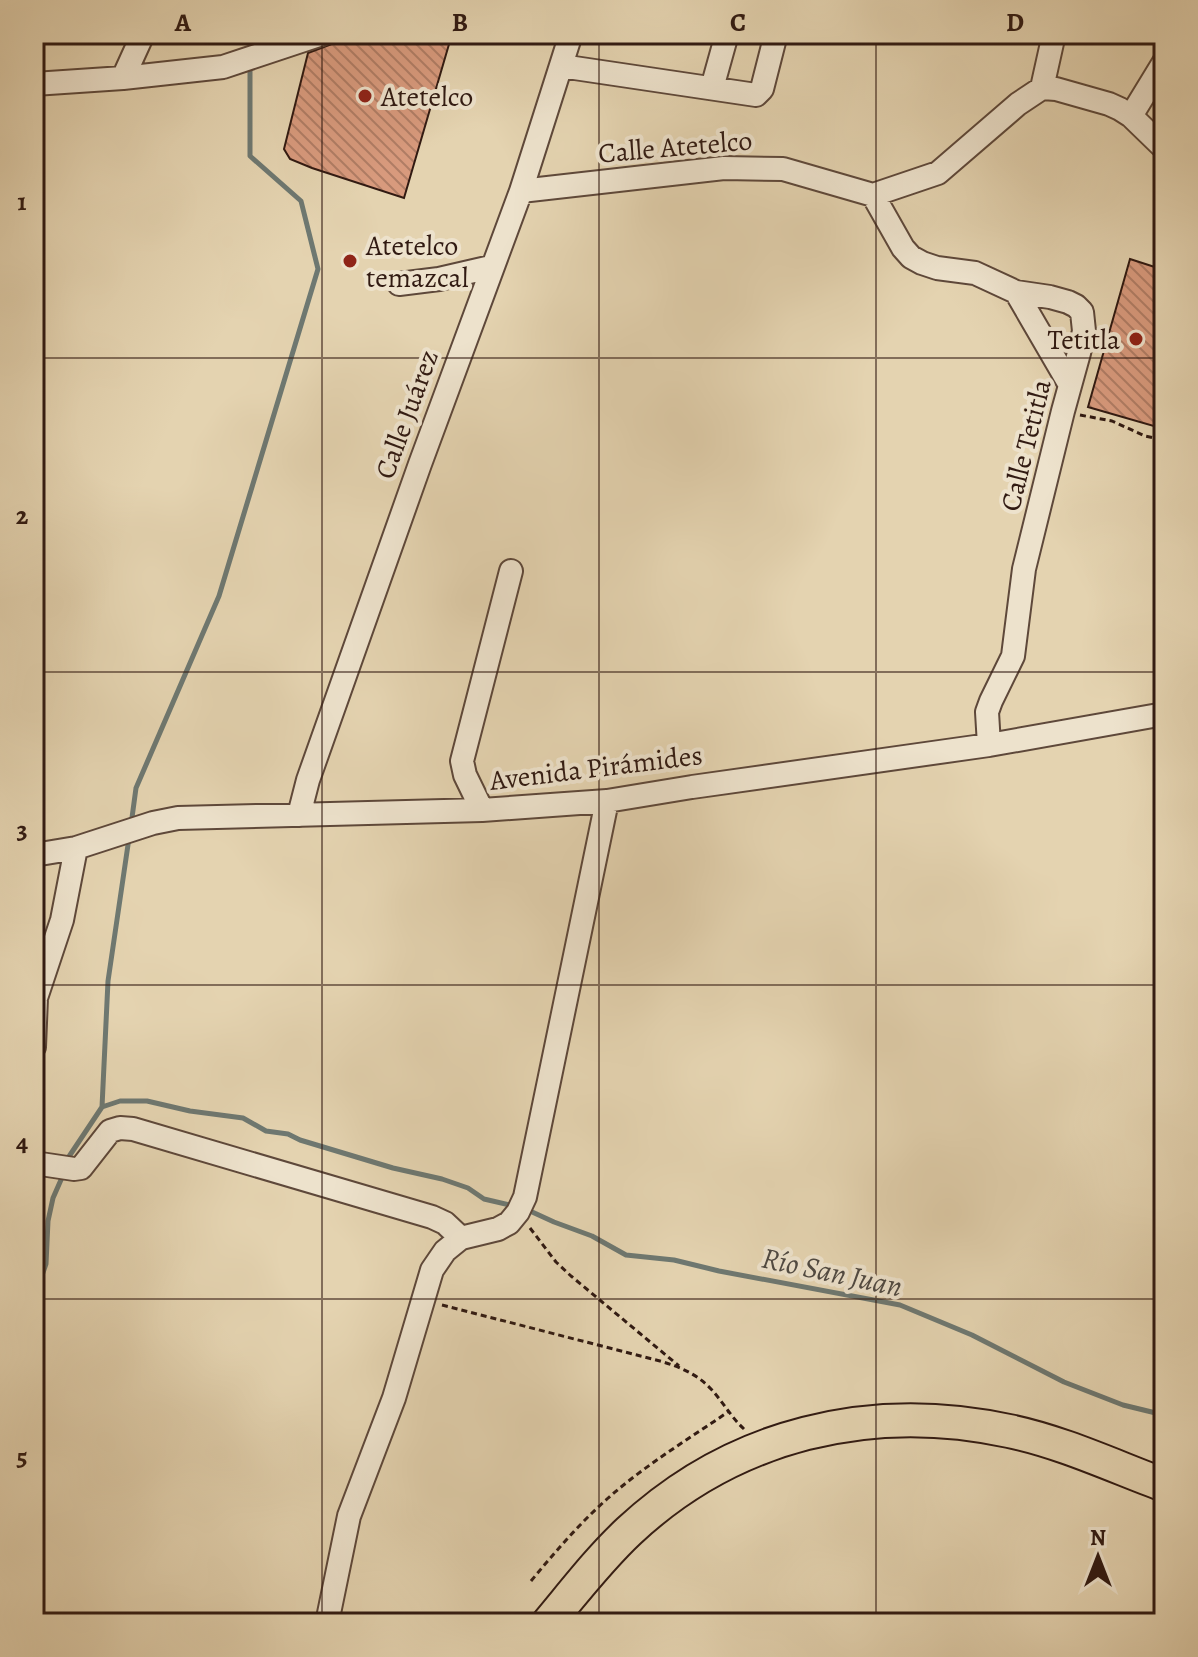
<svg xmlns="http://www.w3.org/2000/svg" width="1198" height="1657" font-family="Alegreya,serif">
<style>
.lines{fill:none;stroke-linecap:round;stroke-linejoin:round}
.stream{stroke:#6e7871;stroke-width:5}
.building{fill:url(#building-back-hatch);stroke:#311a12;stroke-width:2}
.minor-casing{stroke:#5e483a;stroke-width:26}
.highway-casing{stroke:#311a12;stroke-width:36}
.path{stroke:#311a12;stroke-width:3;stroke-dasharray:6 4;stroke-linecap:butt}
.minor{stroke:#ede2cc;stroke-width:22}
.highway{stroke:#e4d3b0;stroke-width:32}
.grid{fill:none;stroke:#311a12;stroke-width:2;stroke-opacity:0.55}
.poi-dot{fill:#8f2418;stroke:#ede2cc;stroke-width:3}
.labels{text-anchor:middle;stroke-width:8;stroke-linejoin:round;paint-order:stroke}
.poi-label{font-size:28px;fill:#311a12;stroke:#ede2cc;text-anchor:start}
.street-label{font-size:28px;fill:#311a12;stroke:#ede2cc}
.water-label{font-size:30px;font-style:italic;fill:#4f4942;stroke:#ede2cc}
.neatline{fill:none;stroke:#311a12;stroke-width:3}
.grid-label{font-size:26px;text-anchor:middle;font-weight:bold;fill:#311a12}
</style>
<defs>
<pattern id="building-back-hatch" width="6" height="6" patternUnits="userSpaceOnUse" patternTransform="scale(2)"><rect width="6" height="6" fill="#d89a7d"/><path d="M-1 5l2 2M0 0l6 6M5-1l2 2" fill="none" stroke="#b07d65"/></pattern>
</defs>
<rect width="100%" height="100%" fill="#e4d3b0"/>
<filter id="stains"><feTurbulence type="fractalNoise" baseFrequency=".0025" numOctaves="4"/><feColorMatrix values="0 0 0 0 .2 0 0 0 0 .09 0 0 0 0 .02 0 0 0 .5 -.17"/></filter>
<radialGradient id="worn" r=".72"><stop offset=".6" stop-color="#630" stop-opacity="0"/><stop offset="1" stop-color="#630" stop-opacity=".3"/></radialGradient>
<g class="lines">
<!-- stream -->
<path class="stream" d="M 259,48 L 265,34
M 131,825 L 136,788 L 219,596 L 318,269 L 301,201 L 250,156 L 250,69 L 252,64
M 102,1107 L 108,981 L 129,838
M 66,1161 L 102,1107 L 120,1101 L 147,1101 L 190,1111 L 243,1118 L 266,1131 L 288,1134 L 300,1140 L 393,1168 L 442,1179 L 468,1188 L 484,1199 L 510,1205
M 530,1211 L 554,1222 L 592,1236 L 626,1255 L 674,1260 L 719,1271 L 900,1305 L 972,1335 L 1064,1382 L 1123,1405 L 1164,1415
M 34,1298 L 46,1264 L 48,1221 L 53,1198 L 64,1173"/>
</g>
<!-- building -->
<path class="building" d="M 336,34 L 452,34 L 404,198 L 312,168 L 290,159 L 284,149 L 308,53 L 332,44 Z
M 1130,259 L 1164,270 L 1164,429 L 1088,407 Z"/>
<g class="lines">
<!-- minor casing -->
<g class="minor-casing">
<path id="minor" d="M 561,66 L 756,95 L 762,89 L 776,34
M 123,78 L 143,34
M 34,84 L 123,78 L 223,67 L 322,34
M 712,88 L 727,34
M 1042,88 L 1054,34
M 1131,116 L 1164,62
M 521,191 L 724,168 L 783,169 L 873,195 L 938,173 L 1018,104 L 1042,88 L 1056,89 L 1109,104 L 1120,109 L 1131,116 L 1164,148
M 873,195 L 903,248 L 911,257 L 922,263 L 937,268 L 975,273 L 1016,292 L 1050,297 L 1068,302 L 1076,306 L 1082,312 L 1084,331 L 1079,353 L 1063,411 L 1024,569 L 1013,656 L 991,701 L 987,712 L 989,745
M 399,284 L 439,279 L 491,267
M 1016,292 L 1070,385
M 482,810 L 465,775 L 462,761 L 511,571
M 299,815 L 308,780 L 420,464 L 521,191 L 571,34
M 34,855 L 76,848 L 153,823 L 178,818 L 482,810 L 607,801 L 692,787 L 989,745 L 1164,714
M 34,999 L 36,998 L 62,920 L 76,848
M 34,1047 L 36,998
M 34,1163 L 74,1169 L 81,1168 L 110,1131 L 120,1128 L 133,1129 L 432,1217 L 445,1223 L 461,1238
M 327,1623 L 349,1516 L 394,1398 L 432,1270 L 445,1251 L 461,1238 L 498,1229 L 509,1223 L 518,1212 L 525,1197 L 607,801"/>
</g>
<!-- highway casing -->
<g class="highway-casing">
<path id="highway" d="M 548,1623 C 574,1592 599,1559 629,1531 C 733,1434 870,1401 1009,1431 C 1062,1442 1113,1466 1164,1485"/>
</g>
<!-- path -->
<path class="path" d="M 1080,415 L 1112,421 L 1145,436 L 1164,440
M 530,1228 L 556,1262 L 571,1276 L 679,1366
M 442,1305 L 660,1361 C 680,1367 697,1374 711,1389 C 723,1402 731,1417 744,1429
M 531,1581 C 555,1552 579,1524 607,1499 C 644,1466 687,1440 728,1412"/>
<!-- minor -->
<use href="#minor" class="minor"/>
<!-- highway -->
<use href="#highway" class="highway"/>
</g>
<!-- grid -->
<path class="grid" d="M 322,34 L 322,1623M 599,34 L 599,1623M 876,34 L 876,1623M 34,358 L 1164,358M 34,672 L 1164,672M 34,985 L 1164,985M 34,1299 L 1164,1299"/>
<!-- markers -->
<g class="poi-dot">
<circle cx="365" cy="96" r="8"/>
<circle cx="350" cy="261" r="8"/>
<circle cx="1136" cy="339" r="8"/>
</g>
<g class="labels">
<!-- poi labels -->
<g class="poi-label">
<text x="381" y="106">Atetelco</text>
<text x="366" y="255">Atetelco<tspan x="366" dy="32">temazcal</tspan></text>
<text x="1120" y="349" text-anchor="end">Tetitla</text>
</g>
<!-- street labels -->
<g class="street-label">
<text transform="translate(675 146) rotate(-5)" y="10">Calle Atetelco</text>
<text transform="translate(406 414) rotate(-70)" y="10">Calle Juárez</text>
<text transform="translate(1025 445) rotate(-76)" y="10">Calle Tetitla</text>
<text transform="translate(596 767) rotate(-7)" y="10">Avenida Pirámides</text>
</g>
<!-- water labels -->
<g class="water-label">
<text transform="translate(832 1272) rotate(12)" y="10">Río San Juan</text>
</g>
</g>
<!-- margin -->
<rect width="1198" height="1657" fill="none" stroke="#e4d3b0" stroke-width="88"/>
<!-- north arrow -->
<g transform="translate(1098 1557)" stroke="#ede2cc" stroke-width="6" paint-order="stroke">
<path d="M0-6L14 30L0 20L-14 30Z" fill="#311a12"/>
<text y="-12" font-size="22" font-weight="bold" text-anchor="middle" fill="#311a12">N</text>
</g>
<rect x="44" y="44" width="1110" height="1569" class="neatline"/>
<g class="grid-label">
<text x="183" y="31">A</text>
<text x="460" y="31">B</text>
<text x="738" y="31">C</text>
<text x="1015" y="31">D</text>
<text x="22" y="210">1</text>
<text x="22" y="524">2</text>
<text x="22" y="838">3</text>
<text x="22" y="1151">4</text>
<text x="22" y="1465">5</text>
</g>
<rect width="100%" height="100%" filter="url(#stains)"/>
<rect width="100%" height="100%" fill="url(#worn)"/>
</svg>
